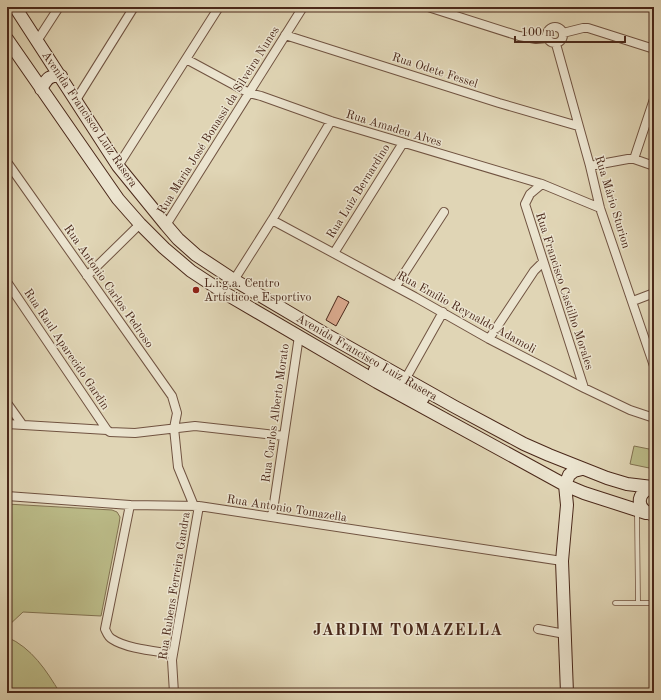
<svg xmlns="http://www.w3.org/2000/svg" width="661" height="700" font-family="'Old Standard TT',serif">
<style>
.green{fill:#bb8;stroke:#827251}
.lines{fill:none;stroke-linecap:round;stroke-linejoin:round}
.stream{stroke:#787e77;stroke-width:2}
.building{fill:#d8a88c;stroke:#4a281a}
.lane-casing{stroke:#705341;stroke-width:5.5}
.street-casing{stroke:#705341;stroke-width:10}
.secondary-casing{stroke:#4a281a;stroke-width:14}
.lane{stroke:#ebe4cf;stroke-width:4}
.street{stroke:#ebe4cf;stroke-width:8}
.secondary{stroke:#ebe4cf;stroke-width:12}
.poi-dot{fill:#8f2418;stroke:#ebe4cf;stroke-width:1.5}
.labels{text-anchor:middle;stroke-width:3;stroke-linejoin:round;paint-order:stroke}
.street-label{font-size:12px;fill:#4a281a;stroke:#ebe4cf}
.poi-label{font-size:12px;fill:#4a281a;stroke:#ebe4cf;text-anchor:start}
.district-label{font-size:16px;font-weight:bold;letter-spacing:1px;fill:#4a281a;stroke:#ebe4cf}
</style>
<rect width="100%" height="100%" fill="#e0d5b5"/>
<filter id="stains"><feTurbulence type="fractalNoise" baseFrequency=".005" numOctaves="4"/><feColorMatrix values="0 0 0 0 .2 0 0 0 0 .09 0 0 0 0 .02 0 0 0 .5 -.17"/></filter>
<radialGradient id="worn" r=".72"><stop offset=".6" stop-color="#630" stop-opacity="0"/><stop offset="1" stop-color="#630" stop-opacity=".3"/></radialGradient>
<!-- green -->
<path class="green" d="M 634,446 L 654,450 L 654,469 L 630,464 Z
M 7,504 L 112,510 L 117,512 L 120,517 L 119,524 L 101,616 L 23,612 L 7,627 Z
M 7,637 C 32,648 46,670 60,693 L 7,693 Z"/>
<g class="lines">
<!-- stream -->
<path class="stream" d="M 7,685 L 16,693"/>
</g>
<!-- building -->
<path class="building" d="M 338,296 L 349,302 L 336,326 L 326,320 Z"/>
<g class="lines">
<!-- lane casing -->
<g class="lane-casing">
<path id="lane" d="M 637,513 L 638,603
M 615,603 L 654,603"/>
</g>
<!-- street casing -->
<g class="street-casing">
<path id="street" d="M 428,7 L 519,36 L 536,39 L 547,38
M547 35a8 8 0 1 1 16 0a8 8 0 1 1-16 0Z
M 563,33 L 583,28 L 588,28 L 654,49
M 285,35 L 499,103 L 578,126
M 37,41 L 59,7
M 556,44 L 590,166 L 600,208 L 654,366
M 186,59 L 249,93 L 261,96 L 331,121 L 542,184 L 600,208
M 76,100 L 134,7
M 634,159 L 654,99
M 7,162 L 172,396 L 177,413 L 174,428 L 178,467 L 194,506
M 118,166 L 219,7
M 590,166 L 628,159 L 634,159 L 654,166
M 542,184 L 530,194 L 525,204 L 584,388
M 272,220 L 415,297 L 489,339 L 584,388 L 630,410 L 654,418
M 166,225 L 303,7
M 334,253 L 403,143
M 87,276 L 140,224
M 234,280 L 272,220 L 331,121
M 7,282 L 107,430
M 396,286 L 444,212
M 633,301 L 654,293
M 489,339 L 534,271 L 543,262
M 406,378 L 443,312
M 7,403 L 22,424
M 7,424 L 107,430 L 110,432 L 135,433 L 195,426 L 284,436
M 7,496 L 130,505 L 199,506 L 562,561
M 130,505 L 105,629 C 107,633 108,637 112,639 C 127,649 156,651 173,654
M 272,517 L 299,336
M 538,629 L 565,634
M 174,693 L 172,660 L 199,506"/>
</g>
<!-- secondary casing -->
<g class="secondary-casing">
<path id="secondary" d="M 15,7 L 118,166 L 166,225 L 178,239 L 196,255 L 234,280 L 327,335 L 455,407 L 524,444 L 549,455 L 607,478 L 627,484 L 652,487
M 7,39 L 118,199 L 140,224 L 164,248 L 191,271 L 223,292 L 377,382 L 565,485 L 584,493 L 646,513
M 41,89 C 47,79 48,75 61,76
M 375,370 L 423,398
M 654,487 C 635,492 635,510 654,515
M 567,693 L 562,561 L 567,505 L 565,485 L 569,475 L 574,471 L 582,469"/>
</g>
<!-- lane -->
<use href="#lane" class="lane"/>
<!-- street -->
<use href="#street" class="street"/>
<!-- secondary -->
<use href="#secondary" class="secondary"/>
</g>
<!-- markers -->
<circle class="poi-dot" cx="196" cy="290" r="4"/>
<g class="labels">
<!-- street labels -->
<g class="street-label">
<text transform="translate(435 70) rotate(18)" y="4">Rua Odete Fessel</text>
<text transform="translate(90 119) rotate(56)" y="4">Avenida Francisco Luiz Rasera</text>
<text transform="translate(218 120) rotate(-58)" y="4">Rua Maria José Bonassi da Silveira Nunes</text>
<text transform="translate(394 128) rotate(17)" y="4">Rua Amadeu Alves</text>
<text transform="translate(358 191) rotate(-58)" y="4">Rua Luiz Bernardino</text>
<text transform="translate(613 202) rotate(73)" y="4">Rua Mário Sturion</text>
<text transform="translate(109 286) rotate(55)" y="4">Rua Antonio Carlos Pedroso</text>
<text transform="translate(565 291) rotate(72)" y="4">Rua Francisco Castilho Morales</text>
<text transform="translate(467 312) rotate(29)" y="4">Rua Emílio Reynaldo Adamoli</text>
<text transform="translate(67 349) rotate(56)" y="4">Rua Raul Aparecido Gardin</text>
<text transform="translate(367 357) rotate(30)" y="4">Avenida Francisco Luiz Rasera</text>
<text transform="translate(275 413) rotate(-82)" y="4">Rua Carlos Alberto Morato</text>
<text transform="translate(287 508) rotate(9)" y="4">Rua Antonio Tomazella</text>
<text transform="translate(174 586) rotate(-81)" y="4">Rua Rubens Ferreira Gandra</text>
</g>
<!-- poi labels -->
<g class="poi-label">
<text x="204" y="287">L.i.g.a. Centro<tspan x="204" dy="14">Artístico e Esportivo</tspan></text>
</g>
<!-- district labels -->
<g class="district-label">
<text x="408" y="635">JARDIM TOMAZELLA</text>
</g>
</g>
<!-- margin -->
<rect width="661" height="700" fill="none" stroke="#e0d5b5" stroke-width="24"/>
<rect x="8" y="8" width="645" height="684" fill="none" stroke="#4a281a" stroke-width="2"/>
<rect x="12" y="12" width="637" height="676" fill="none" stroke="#4a281a"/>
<!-- scale -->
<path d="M515 36v6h110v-6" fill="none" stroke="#4a281a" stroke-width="2"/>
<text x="521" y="36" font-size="12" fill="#4a281a" stroke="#ebe4cf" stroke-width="3" paint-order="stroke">100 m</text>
<rect width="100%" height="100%" filter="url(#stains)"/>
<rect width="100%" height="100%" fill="url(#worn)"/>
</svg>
